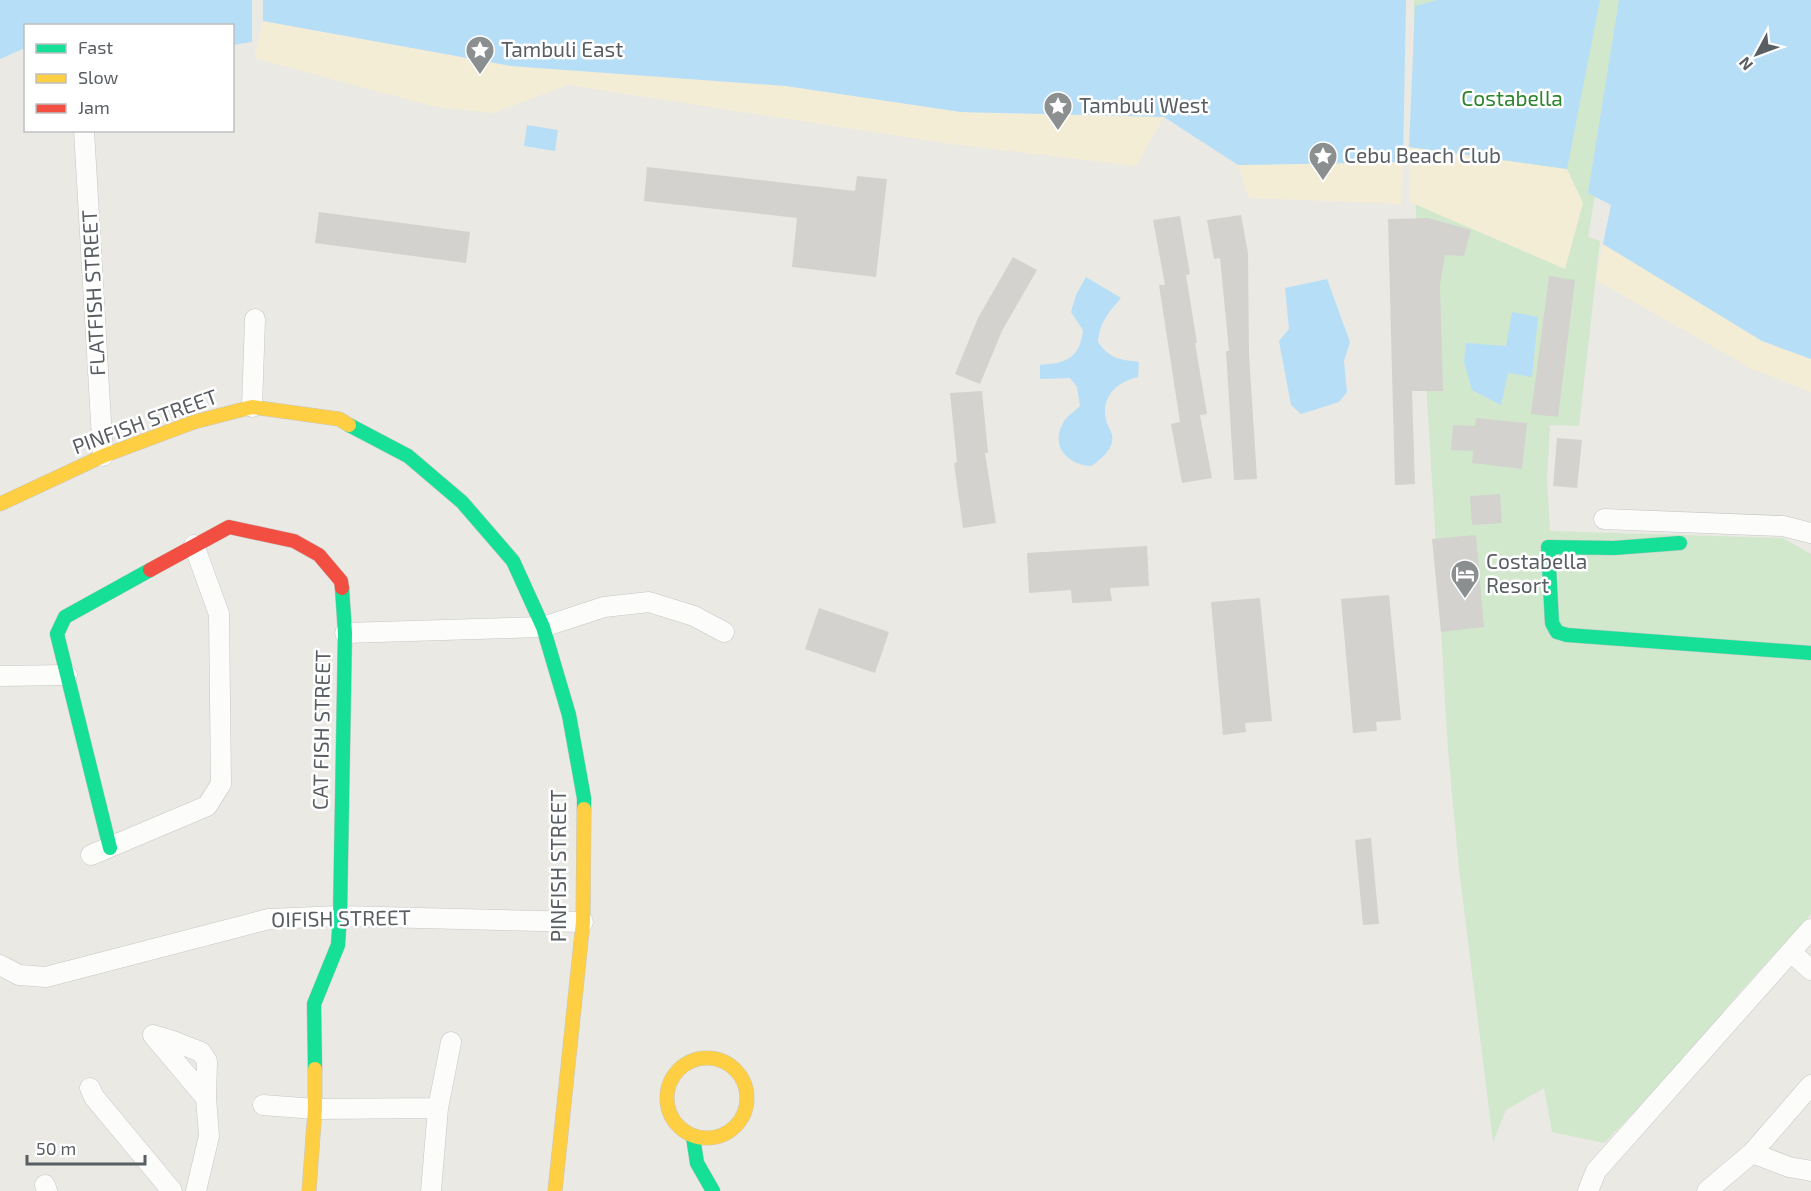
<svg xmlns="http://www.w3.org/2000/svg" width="1811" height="1191" font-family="'Exo 2',sans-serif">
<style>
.green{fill:#d1e8cd}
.sand{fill:#f4edd6}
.water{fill:#b6def7}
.building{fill:#d4d2cf}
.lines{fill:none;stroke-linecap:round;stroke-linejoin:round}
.street-casing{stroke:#c6c6c5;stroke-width:21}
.fast-casing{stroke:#c6c7c6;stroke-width:15}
.slow-casing{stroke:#c6c7c6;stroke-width:15}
.jam-casing{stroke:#c6c7c6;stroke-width:15}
.street{stroke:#fcfcfb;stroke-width:20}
.fast{stroke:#16e098;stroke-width:14}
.slow{stroke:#ffcf43;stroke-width:14}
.jam{stroke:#f24e42;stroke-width:14}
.labels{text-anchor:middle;stroke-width:5;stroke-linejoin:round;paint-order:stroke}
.poi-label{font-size:21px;fill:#595e63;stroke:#fff;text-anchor:start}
.park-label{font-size:21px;fill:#2d862e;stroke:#fff}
.street-label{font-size:21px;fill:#595e63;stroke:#fff}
</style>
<rect width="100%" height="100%" fill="#eae9e4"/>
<!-- green -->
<path class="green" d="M 1414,0 L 1628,0 L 1588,237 L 1600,241 L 1579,426 L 1550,425 L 1547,479 L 1550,531 L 1783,538 L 1811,554 L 1811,914 L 1738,994 L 1673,1073 L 1604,1143 L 1552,1132 L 1544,1088 L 1506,1110 L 1493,1142 L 1459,869 L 1448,750 L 1414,180 Z"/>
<!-- sand -->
<path class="sand" d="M 263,21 L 511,66 L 786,86 L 961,112 L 1164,117 L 1136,166 L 958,145 L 567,85 L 494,113 L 435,107 L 254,58 Z
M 1409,147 L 1567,169 L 1583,203 L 1565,269 L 1410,202 Z
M 1403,162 L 1401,204 L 1249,198 L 1238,165 Z
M 1603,244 L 1762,341 L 1811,359 L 1811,392 L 1752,369 L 1596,280 Z"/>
<!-- water -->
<path class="water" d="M 0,0 L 252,0 L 252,42 L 233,45 L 232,26 L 26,26 L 25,48 L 0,59 Z
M 263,0 L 1406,0 L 1403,162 L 1238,165 L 1164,117 L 961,112 L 786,86 L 511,66 L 263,21 Z
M 1438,0 L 1600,0 L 1567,169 L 1409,147 L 1415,6 Z
M 1619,0 L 1811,0 L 1811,359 L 1762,341 L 1603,244 L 1611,205 L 1588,193 Z
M 527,125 L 558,130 L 555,151 L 524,146 Z
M 1086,277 L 1121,298 C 1108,313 1100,322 1098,342 C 1111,360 1119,359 1139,362 L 1138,377 C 1116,382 1101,397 1106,420 C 1108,428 1114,433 1112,442 C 1110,452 1099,461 1091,466 C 1068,465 1050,446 1063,423 C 1066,417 1075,411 1080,406 L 1077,387 L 1070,378 L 1040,379 L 1040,365 C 1067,363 1080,358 1083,330 L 1071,312 L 1076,295 Z
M 1327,279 L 1350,342 L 1344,361 L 1347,392 L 1339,402 L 1301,414 L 1291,405 L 1279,341 L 1289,329 L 1285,288 Z
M 1512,312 L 1538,317 L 1532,377 L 1508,373 L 1501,405 L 1472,390 L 1464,362 L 1466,343 L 1506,346 Z"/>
<!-- building -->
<path class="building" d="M 647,167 L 855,191 L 857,176 L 887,179 L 876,277 L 792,267 L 797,218 L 644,201 Z
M 319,212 L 470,232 L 466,263 L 315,243 Z
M 1241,215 L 1248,253 L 1249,354 L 1257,479 L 1234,480 L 1226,351 L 1229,351 L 1220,258 L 1214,259 L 1207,220 Z
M 1180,216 L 1190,274 L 1186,275 L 1197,343 L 1195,343 L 1207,414 L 1200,415 L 1212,478 L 1182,483 L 1171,424 L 1180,422 L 1159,285 L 1165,285 L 1153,220 Z
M 1428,218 L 1471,230 L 1464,256 L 1445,255 L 1440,285 L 1443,391 L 1412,391 L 1415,484 L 1395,485 L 1388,219 Z
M 1013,257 L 1037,270 L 1002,331 L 980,384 L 955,374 L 978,318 Z
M 1549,276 L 1575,280 L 1558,417 L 1531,414 Z
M 982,391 L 988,453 L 985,453 L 996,523 L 963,528 L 954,463 L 957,462 L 950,393 Z
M 1476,418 L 1527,423 L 1522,469 L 1472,463 L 1473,451 L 1451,450 L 1453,425 L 1475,426 Z
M 1557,438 L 1582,440 L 1577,488 L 1553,486 Z
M 1500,494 L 1502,523 L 1472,525 L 1470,496 Z
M 1476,535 L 1484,627 L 1441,632 L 1432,539 Z
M 1147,546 L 1149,586 L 1110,588 L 1112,601 L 1072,603 L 1071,590 L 1029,593 L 1027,553 Z
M 1389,595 L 1401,720 L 1376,722 L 1377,731 L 1353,733 L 1341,599 Z
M 1260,598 L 1272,721 L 1245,723 L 1246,732 L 1223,735 L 1211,602 Z
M 819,608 L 889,632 L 875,673 L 805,649 Z
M 1371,838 L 1379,924 L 1363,925 L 1355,840 Z"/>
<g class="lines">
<!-- street casing -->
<g class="street-casing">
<path id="street" d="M 84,130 L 103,456
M 252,407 L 255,319
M 1604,519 L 1783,526 L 1811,533
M 345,633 L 543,627 L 604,607 L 649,602 L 694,616 L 724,632
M 0,676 L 67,675
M 91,855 L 207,806 L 221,784 L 219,614 L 194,545
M 1791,952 L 1811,970
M 0,965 L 19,975 L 46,977 L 269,919 L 340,916 L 583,922
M 153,1035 L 173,1041 L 201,1052 L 207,1061 L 206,1098 L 209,1136 L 196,1191
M 153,1035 L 206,1098
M 90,1088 L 94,1097 L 172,1191
M 263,1105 L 315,1109 L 438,1108
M 1752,1153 L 1789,1167 L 1811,1171
M 45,1185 L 47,1191
M 431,1191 L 438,1108 L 451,1042
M 1588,1191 L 1596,1171 L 1811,929
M 1707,1191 L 1752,1153 L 1811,1085"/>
</g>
<!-- fast casing -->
<g class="fast-casing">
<path id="fast" d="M 349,425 L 408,456 L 462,502 L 513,561 L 543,627 L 569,715 L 584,798 L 584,809
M 1680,543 L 1614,548 L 1548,547 L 1552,623 L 1557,632 L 1567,635 L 1811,653
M 110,848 L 57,634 L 65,617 L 150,570
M 315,1069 L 314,1004 L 338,945 L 340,916 L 345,633 L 342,588
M 693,1137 L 697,1163 L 713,1191"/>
</g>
<!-- slow casing -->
<g class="slow-casing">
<path id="slow" d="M 0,504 L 103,456 L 194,422 L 252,407 L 339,419 L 349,425
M667 1098a40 40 0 1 1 80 0a40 40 0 1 1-80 0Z
M 309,1191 L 315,1109 L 315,1069
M 555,1191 L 583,922 L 584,809"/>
</g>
<!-- jam casing -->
<g class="jam-casing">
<path id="jam" d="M 150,570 L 229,527 L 294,541 L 319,555 L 341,581 L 342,588"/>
</g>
<!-- street -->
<use href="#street" class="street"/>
<!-- fast -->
<use href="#fast" class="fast"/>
<!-- slow -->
<use href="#slow" class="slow"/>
<!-- jam -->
<use href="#jam" class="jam"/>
</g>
<!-- icons -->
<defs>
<g id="sight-pin" transform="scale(1.5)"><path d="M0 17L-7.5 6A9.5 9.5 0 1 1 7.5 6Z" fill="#8c8f90" stroke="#fff"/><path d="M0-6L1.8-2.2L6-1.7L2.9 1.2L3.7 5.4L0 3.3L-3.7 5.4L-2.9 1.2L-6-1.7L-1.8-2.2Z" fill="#fff"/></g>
<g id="hotel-pin" transform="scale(1.5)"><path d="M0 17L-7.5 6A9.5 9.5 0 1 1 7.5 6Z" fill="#8c8f90" stroke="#fff"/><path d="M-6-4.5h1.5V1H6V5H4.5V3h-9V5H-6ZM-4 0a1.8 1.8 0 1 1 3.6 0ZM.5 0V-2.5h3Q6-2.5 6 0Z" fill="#fff"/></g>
</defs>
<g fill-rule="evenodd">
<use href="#sight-pin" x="480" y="50"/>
<use href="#sight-pin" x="1058" y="106"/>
<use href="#sight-pin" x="1323" y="156"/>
<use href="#hotel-pin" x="1465" y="574"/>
</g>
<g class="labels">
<!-- poi labels -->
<g class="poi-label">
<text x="501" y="57">Tambuli East</text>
<text x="1079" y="113">Tambuli West</text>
<text x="1344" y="163">Cebu Beach Club</text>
<text x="1486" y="569">Costabella<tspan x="1486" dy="24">Resort</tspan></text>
</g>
<!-- park labels -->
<g class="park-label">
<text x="1512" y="106">Costabella</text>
</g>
<!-- street labels -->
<g class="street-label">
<text transform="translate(94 293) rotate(-93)" y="7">FLATFISH STREET</text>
<text transform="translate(145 422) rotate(-20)" y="7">PINFISH STREET</text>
<text transform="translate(322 730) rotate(-89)" y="7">CAT FISH STREET</text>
<text transform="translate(559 866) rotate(-90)" y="7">PINFISH STREET</text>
<text transform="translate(341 919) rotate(-1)" y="7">OIFISH STREET</text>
</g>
</g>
<!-- legend -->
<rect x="24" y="24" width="210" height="108" fill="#ffffff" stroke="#bdbfc1" stroke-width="1.5"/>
<rect x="36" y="44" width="30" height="9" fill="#16e098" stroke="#bdbfc1" stroke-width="1.5"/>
<text x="78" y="54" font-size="18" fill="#595e63">Fast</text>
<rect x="36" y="74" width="30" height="9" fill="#ffcf43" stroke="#bdbfc1" stroke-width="1.5"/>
<text x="78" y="84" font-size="18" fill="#595e63">Slow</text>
<rect x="36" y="104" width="30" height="9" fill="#f24e42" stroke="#bdbfc1" stroke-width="1.5"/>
<text x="78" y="114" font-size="18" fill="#595e63">Jam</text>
<!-- north arrow -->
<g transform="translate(1757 54) rotate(229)" stroke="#ffffff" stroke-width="4.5" paint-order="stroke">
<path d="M0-4.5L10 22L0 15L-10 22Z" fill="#595e63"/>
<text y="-9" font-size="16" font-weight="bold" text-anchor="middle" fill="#595e63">N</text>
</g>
<!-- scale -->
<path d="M27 1155v9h118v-9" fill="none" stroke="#595e63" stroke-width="3"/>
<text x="36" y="1155" font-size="18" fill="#595e63" stroke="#ffffff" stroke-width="4.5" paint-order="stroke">50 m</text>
</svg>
